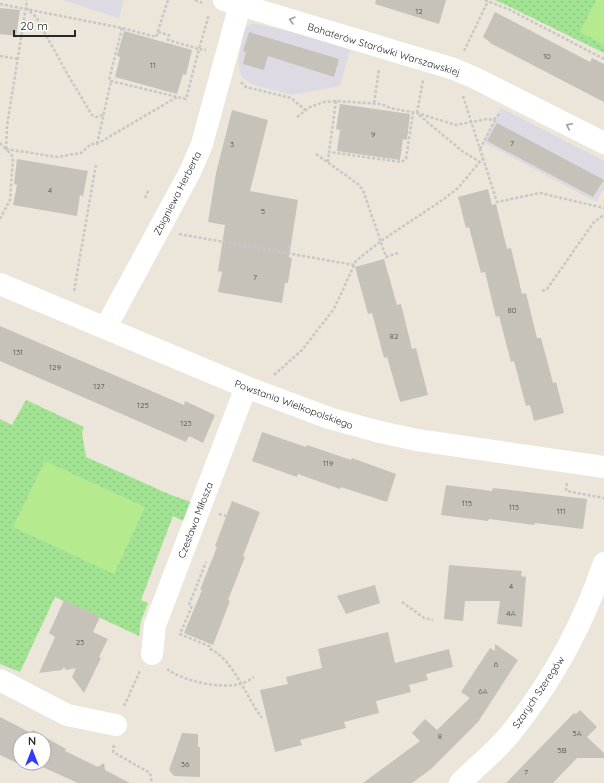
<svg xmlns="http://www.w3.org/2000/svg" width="604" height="783" font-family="Quicksand,sans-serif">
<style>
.industrial{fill:#dedae3}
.grass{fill:url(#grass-dots)}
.pitch{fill:#b5eb8e}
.building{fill:#c6c2b9;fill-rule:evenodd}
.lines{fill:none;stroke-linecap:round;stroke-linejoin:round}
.path{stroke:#c7c7c7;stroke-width:2.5;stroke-dasharray:3 2;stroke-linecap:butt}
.minor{stroke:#fff;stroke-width:22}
.oneway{stroke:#9e9e9e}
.labels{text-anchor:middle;stroke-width:3;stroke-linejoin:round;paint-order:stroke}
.number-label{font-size:8px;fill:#504e4c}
.street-label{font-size:10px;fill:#282828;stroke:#fff}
</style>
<defs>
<pattern id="grass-dots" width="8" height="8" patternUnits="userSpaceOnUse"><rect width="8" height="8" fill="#a2e393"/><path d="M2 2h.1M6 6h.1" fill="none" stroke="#8cc37f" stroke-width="1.8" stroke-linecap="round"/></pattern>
</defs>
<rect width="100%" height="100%" fill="#ebe6d9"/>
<!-- industrial -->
<path class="industrial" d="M 62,0 L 124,0 L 119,18 Z
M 253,23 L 301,34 L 350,50 L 340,86 L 292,95 L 251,84 L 241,76 L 238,62 L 244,28 Z
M 501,108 L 604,161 L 604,188 L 596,202 L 483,142 Z"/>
<!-- grass -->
<path class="grass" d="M 495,0 L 604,0 L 604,53 L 506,5 Z
M 26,400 L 84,427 L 82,433 L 86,457 L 171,495 L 191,502 L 183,521 L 173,516 L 141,600 L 148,603 L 141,621 L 139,636 L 55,597 L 20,672 L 0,664 L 0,419 L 12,425 Z"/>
<!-- pitch -->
<path class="pitch" d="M 596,0 L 604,0 L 604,45 L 580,32 Z
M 45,461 L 145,507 L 114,574 L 13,527 Z"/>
<!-- building -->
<path class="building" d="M 376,0 L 446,0 L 439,24 L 375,4 Z
M 0,8 L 20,10 L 16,36 L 0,34 Z
M 495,12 L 590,62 L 592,58 L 604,64 L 604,102 L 490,43 L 490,42 L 483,37 Z
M 124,31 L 192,50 L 186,75 L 183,74 L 177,94 L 115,77 L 120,57 L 117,56 Z
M 249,32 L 339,59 L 334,77 L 268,56 L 264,70 L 243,64 L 246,52 L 243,51 Z
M 340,104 L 410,114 L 407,140 L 403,139 L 400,160 L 337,151 L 340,130 L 336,129 Z
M 232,110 L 268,120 L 250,191 L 298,200 L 289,257 L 292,258 L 288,283 L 285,283 L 282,303 L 218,292 L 222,272 L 218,271 L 225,225 L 208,222 L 216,173 Z
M 497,123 L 604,180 L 593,197 L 487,141 Z
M 17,159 L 88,171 L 83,196 L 80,195 L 77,216 L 13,205 L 17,185 L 14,184 Z
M 488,189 L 492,205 L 496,204 L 507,249 L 511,248 L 522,294 L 526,293 L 537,338 L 541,338 L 553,383 L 556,382 L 564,413 L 534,421 L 530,405 L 526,406 L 514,361 L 511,362 L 499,316 L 496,317 L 485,272 L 481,273 L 469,227 L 466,228 L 458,197 Z
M 384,259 L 397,305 L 401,304 L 412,349 L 416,348 L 428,395 L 400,402 L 387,357 L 384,358 L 372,313 L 368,314 L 355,267 Z
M 0,326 L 184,405 L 185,401 L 215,415 L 203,443 L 189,436 L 186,442 L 0,361 Z
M 262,432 L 306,447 L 307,445 L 351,460 L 352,458 L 396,474 L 387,502 L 341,487 L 340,489 L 298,474 L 297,477 L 252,461 Z
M 446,485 L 492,491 L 493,488 L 587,499 L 583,529 L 535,523 L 534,525 L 489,519 L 488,521 L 441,515 Z
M 232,501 L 260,512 L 243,556 L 245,557 L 228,600 L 230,601 L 213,645 L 184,633 L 202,590 L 200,590 L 217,547 L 215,546 Z
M 449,565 L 522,571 L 521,576 L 526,577 L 522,627 L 497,624 L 500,601 L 465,601 L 463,621 L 444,619 Z
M 375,585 L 380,603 L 346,614 L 337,596 Z
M 64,600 L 100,617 L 93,632 L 108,639 L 99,657 L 101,658 L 84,693 L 72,677 L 76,668 L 66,670 L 64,667 L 62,670 L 39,673 L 55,637 L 49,633 Z
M 388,632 L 395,663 L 449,649 L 453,667 L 426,674 L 428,680 L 409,685 L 411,692 L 376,701 L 379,713 L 344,722 L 346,728 L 300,740 L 302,745 L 275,752 L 260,690 L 288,684 L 286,677 L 322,668 L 318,649 Z
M 495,644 L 518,660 L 478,722 L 431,769 L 412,783 L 363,783 L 420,741 L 412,733 L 425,719 L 437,730 L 470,698 L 461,692 L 490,648 L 495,651 Z
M 580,710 L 597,727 L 587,737 L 604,753 L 604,758 L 577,758 L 553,783 L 506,783 L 574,713 L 576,714 Z
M 0,717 L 31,733 L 33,730 L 66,749 L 65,751 L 98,767 L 104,763 L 105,770 L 130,783 L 78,783 L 38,765 L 34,771 L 0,755 ZM 20,739 L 44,739 L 44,763 L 20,763 Z
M 182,733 L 198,734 L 198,747 L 200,747 L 200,777 L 174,776 L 169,770 Z"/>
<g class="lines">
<!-- path -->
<path class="path" d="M 195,0 L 203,3
M 485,0 L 510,10 L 604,59
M 0,4 L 122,28 L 156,37 L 168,0
M 26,8 L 36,17 L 68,75 L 92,115 L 96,117 L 103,115
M 122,28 L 109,80 L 111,81 L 186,99 L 199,49 L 206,50
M 158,32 L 169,35 L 168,40 L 199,49 L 209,14
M 464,51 L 488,1
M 0,56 L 18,59
M 241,82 L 246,87 L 291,98 L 305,110
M 463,96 L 497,202 L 540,193 L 604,208
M 336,101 L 329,152 L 401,162 L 406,159 L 413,113
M 374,103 L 379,69
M 417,113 L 423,80
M 419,115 L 462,151 L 480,162
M 297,117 L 310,107 L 324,102 L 336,101 L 381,104 L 390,108 L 417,113 L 456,125 L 487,119 L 493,120 L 500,113
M 0,143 L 6,149
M 97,144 L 111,81
M 6,149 L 7,126 L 27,0
M 480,149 L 495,120
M 316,154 L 358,184 L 363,190 L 386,257 L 398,253
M 328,162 L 329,152
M 145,198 L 149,189
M 0,219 L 10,200 L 13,157 L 6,149 L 57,157 L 81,153 L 91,144 L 97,144 L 177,97
M 179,234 L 354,265
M 289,253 L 289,245
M 74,291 L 96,164
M 542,291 L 547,289 L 594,222 L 604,215
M 274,375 L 302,350 L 334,309 L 356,261 L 381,241 L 444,199 L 458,188 L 483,158
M 567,483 L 566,491 L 604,498
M 219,514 L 226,516
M 402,602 L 424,618 L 433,620
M 189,605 L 206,562
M 192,606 L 180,634 L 209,646 L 210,649 C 233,659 246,697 262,718
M 167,669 C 183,681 219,689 240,684 C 244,683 250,680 254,677
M 124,706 L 140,671
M 114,745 L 113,752 L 150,773 L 152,783"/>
<!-- minor -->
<path class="minor" d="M 224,0 L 454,69 L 475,78 L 604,143
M 0,284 L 246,387 L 329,418 L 380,432 L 417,440 L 604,467
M 106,327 L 190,172 L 202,144 L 240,5
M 152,654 L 155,625 L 246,387
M 0,680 L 67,715 L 116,725
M 460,783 C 476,767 495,752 510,734 C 551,683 583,625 604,563"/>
</g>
<!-- one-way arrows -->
<defs><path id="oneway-chevron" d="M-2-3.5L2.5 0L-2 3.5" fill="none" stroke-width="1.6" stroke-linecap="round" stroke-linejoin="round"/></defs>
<g class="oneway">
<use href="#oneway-chevron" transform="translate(292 20) rotate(-164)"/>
<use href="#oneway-chevron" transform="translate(569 126) rotate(-153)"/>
</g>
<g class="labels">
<!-- number labels -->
<g class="number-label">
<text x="419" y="14">12</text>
<text x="547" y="59">10</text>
<text x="153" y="68">11</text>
<text x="373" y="137">9</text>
<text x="512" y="146">7</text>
<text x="232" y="147">3</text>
<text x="50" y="193">4</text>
<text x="263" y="214">5</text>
<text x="255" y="280">7</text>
<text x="512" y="313">80</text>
<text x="394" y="339">82</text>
<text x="18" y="355">131</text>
<text x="55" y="370">129</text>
<text x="99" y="389">127</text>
<text x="143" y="408">125</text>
<text x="186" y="426">123</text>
<text x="328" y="466">119</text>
<text x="467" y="506">115</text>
<text x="514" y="510">113</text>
<text x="561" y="514">111</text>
<text x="511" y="589">4</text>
<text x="511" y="616">4A</text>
<text x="80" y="645">23</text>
<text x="496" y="667">6</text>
<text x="483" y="694">6A</text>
<text x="577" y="736">5A</text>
<text x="440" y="739">8</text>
<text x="562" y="753">5B</text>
<text x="185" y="767">36</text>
<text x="526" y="775">7</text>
</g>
<!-- street labels -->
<g class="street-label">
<text transform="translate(384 49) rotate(17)" y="4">Bohaterów Starówki Warszawskiej</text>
<text transform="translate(177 193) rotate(-63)" y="4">Zbigniewa Herberta</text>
<text transform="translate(294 404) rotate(20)" y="4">Powstania Wielkopolskiego</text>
<text transform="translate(195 520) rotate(-69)" y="4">Czesława Miłosza</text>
<text transform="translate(538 692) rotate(-56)" y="4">Szarych Szeregów</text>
</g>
</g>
<!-- north arrow -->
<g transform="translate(32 751)"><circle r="19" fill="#ffffff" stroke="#a9a9a9"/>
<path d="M0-3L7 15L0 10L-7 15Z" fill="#343afd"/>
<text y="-6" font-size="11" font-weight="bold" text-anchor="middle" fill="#282828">N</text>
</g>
<!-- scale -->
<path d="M14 30v6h61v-6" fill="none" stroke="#282828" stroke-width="2"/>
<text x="20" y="30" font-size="12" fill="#282828" stroke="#ffffff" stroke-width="3" paint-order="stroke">20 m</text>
</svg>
